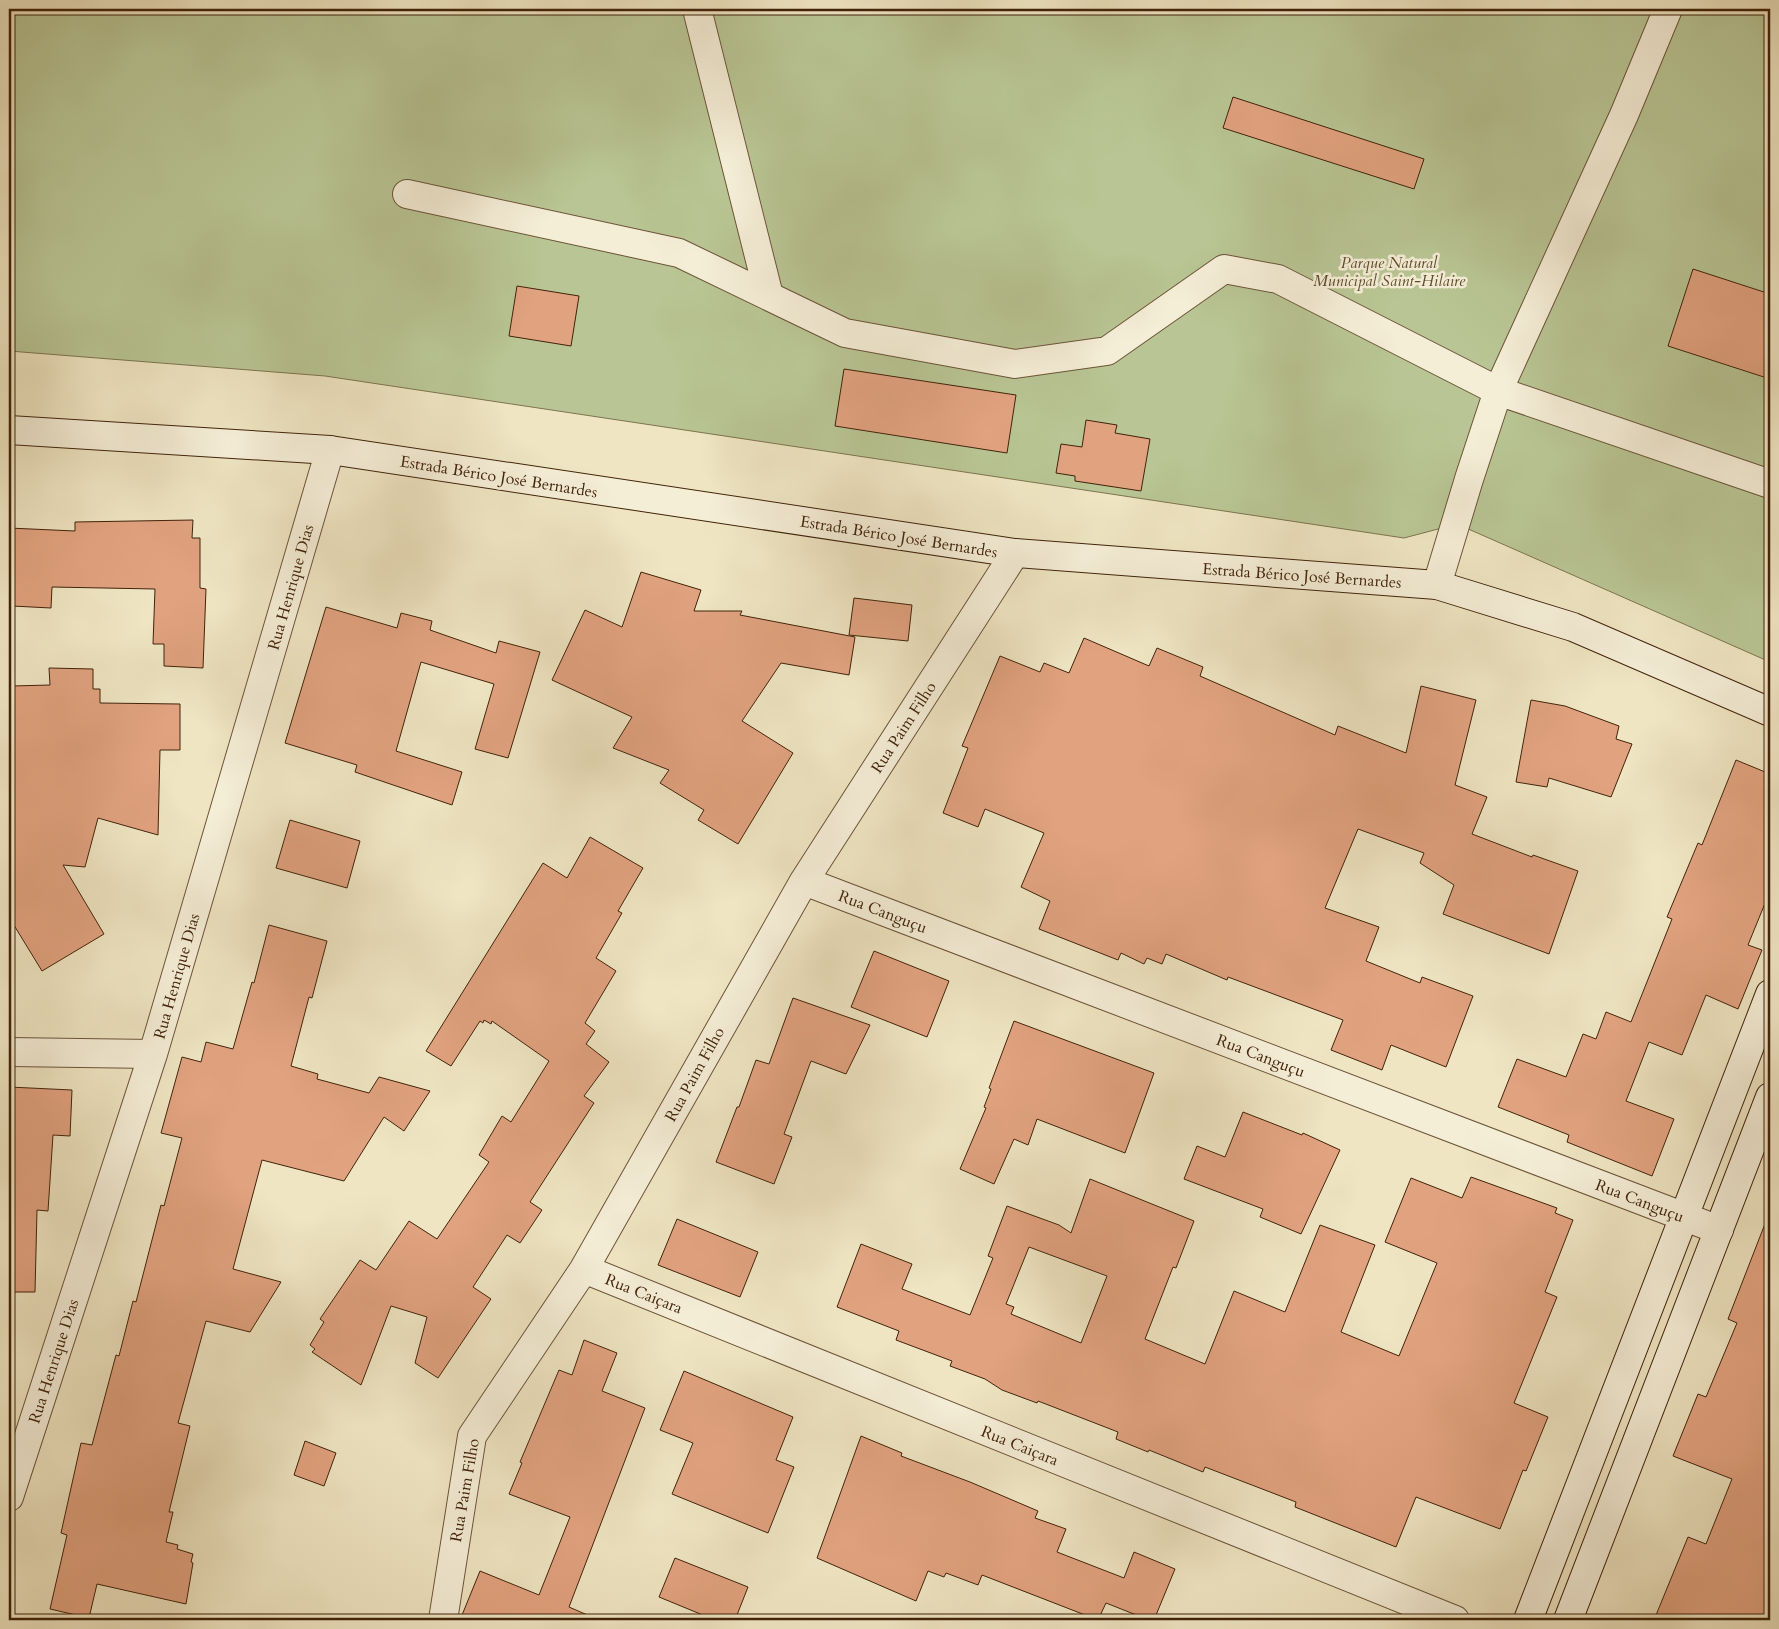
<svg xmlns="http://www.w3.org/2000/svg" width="1779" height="1629" font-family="Cardo,serif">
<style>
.green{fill:#b9c594;stroke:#7d744f}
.building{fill:#e1a27f;stroke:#41230a;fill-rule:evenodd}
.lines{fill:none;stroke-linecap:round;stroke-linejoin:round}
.street-casing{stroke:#6c5438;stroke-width:30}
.secondary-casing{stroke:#41230a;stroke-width:30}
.street{stroke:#f5eed7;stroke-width:28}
.secondary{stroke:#f5eed7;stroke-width:28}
.labels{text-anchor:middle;stroke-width:5;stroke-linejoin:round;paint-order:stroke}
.park-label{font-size:16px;font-style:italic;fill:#5f4c2c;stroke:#f5eed7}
.street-label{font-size:16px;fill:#41230a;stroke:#f5eed7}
</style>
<rect width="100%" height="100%" fill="#efe5c2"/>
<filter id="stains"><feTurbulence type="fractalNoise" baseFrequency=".004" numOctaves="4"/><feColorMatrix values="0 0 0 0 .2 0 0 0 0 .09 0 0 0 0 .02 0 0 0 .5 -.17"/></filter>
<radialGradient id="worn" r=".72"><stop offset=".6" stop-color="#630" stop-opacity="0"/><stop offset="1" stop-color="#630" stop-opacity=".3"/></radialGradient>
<!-- green -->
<path class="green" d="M 9,9 L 1770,9 L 1770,662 L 1457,524 L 1404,538 L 325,376 L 9,351 Z"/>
<!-- building -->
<path class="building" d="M 1233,97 L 1424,159 L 1414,189 L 1223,128 Z
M 1693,269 L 1770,294 L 1770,379 L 1668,346 Z
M 517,286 L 579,296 L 571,346 L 509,336 Z
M 844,369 L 1016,395 L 1007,453 L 835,426 Z
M 1086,420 L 1117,425 L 1115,433 L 1150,439 L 1141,491 L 1075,481 L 1075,476 L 1056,473 L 1061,444 L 1082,447 Z
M 193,520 L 192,538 L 200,538 L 200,588 L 206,589 L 203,668 L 164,666 L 164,644 L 153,644 L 155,589 L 52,587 L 51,608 L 12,606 L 13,584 L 9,585 L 9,528 L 75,531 L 75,522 Z
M 641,572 L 701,590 L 694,611 L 742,611 L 740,615 L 855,637 L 849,675 L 781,663 L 742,721 L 793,753 L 738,844 L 698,820 L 704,810 L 660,783 L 669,770 L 613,748 L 632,717 L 552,680 L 585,610 L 622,627 Z
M 854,598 L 912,605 L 908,641 L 849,635 Z
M 326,607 L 397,628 L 401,613 L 432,621 L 430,630 L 496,653 L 499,641 L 540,652 L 508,758 L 475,749 L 494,684 L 421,662 L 396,751 L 462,772 L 452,805 L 355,772 L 357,765 L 285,743 Z
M 1084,638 L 1149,666 L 1157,648 L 1203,667 L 1200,676 L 1335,735 L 1338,726 L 1406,753 L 1421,686 L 1476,700 L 1455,785 L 1487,797 L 1472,834 L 1532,857 L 1533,855 L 1578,871 L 1549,954 L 1443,914 L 1454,885 L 1420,863 L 1424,853 L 1358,829 L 1325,908 L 1379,927 L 1366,961 L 1420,983 L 1422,977 L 1473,996 L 1446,1067 L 1391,1045 L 1382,1070 L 1331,1050 L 1343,1020 L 1228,977 L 1227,980 L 1166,954 L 1162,964 L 1147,958 L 1144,964 L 1121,953 L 1118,960 L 1039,929 L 1050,901 L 1021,887 L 1044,833 L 985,809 L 978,827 L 943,813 L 968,748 L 962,746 L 1000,656 L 1040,672 L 1044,663 L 1069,673 Z
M 49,668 L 93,669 L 93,689 L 100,689 L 100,703 L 180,704 L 180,750 L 160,750 L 158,835 L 98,818 L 85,867 L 63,865 L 104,934 L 42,971 L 12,922 L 12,917 L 10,917 L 9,755 L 11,756 L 12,686 L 50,685 Z
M 1531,700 L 1565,706 L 1619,726 L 1616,739 L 1632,744 L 1611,797 L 1549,778 L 1547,787 L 1516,782 Z
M 1736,760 L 1770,774 L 1770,891 L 1748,945 L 1762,950 L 1738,1009 L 1706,995 L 1682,1055 L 1649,1042 L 1626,1101 L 1674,1119 L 1652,1176 L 1567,1142 L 1569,1135 L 1498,1107 L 1517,1059 L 1566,1077 L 1583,1034 L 1596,1039 L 1606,1012 L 1631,1022 L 1672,919 L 1667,917 L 1698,843 L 1702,845 Z
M 290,820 L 360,841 L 347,888 L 276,868 Z
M 590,837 L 643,868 L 618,911 L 622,913 L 596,958 L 616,971 L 585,1023 L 595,1031 L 586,1044 L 609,1062 L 584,1096 L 594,1103 L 530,1202 L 542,1210 L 520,1243 L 507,1235 L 473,1287 L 491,1299 L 438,1378 L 415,1363 L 427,1317 L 391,1306 L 361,1385 L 312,1352 L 315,1349 L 310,1345 L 324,1322 L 320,1319 L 360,1260 L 376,1270 L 409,1221 L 437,1239 L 489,1162 L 479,1155 L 502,1116 L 511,1122 L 549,1061 L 492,1021 L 491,1024 L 484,1020 L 483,1023 L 480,1021 L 451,1066 L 426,1051 L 543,863 L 567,878 Z
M 269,925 L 327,941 L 312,998 L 309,997 L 291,1066 L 318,1074 L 317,1079 L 369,1093 L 379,1077 L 430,1091 L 404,1131 L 384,1117 L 344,1181 L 262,1160 L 233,1269 L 281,1282 L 250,1332 L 206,1321 L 178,1423 L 190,1426 L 169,1512 L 173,1512 L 166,1542 L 178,1545 L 177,1549 L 193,1554 L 191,1562 L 193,1563 L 186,1604 L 97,1584 L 89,1618 L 50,1609 L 67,1535 L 61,1533 L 81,1443 L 92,1445 L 116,1355 L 119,1356 L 133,1301 L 136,1302 L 161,1205 L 164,1206 L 182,1138 L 161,1133 L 182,1057 L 201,1062 L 206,1042 L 233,1049 L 252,982 L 254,983 Z
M 874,951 L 949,981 L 927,1037 L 851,1007 Z
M 793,998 L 870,1025 L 846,1074 L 811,1061 L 784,1134 L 792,1137 L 774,1184 L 716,1162 L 737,1107 L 739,1107 L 756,1060 L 769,1064 Z
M 1014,1021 L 1154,1073 L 1125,1153 L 1037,1119 L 1028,1145 L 1014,1139 L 994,1184 L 960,1169 L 986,1108 L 984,1107 L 991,1089 L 989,1088 Z
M 9,1087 L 72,1090 L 70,1136 L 53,1135 L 48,1211 L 37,1210 L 35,1292 L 9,1292 Z
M 1243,1112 L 1302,1135 L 1303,1133 L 1340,1150 L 1301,1234 L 1260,1217 L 1263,1209 L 1184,1179 L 1197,1146 L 1225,1157 Z
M 1471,1177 L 1557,1208 L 1555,1213 L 1573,1220 L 1545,1292 L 1557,1297 L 1514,1403 L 1548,1417 L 1526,1471 L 1523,1470 L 1500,1529 L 1416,1497 L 1396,1547 L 1295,1507 L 1296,1502 L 1205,1467 L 1203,1472 L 1149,1450 L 1148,1452 L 1116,1439 L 1118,1432 L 1038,1401 L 1037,1403 L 1002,1390 L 985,1379 L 950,1366 L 952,1361 L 896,1340 L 899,1331 L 837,1307 L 861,1244 L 912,1264 L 902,1289 L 970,1315 L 993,1258 L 988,1256 L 1007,1206 L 1059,1225 L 1071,1233 L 1090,1179 L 1194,1221 L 1176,1268 L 1173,1267 L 1145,1339 L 1205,1364 L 1234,1291 L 1285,1312 L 1320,1225 L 1375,1245 L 1341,1332 L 1399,1356 L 1437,1263 L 1385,1242 L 1411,1178 L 1462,1198 ZM 1029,1247 L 1107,1276 L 1081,1343 L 1011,1314 L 1014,1307 L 1006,1304 Z
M 1768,1216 L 1770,1217 L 1770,1620 L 1654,1620 L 1688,1537 L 1706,1544 L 1732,1479 L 1673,1456 L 1698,1394 L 1706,1397 L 1737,1323 L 1728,1319 Z
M 677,1219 L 758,1252 L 740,1297 L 658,1265 Z
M 584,1340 L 617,1353 L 602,1391 L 645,1408 L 569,1607 L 599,1620 L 460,1620 L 480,1571 L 539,1595 L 570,1517 L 509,1494 L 522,1463 L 520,1462 L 559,1370 L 572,1375 Z
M 684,1371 L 793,1417 L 776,1460 L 794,1467 L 768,1533 L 672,1494 L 693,1443 L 660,1430 Z
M 861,1436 L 902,1453 L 901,1456 L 970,1482 L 1038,1511 L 1035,1518 L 1066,1529 L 1057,1552 L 1124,1578 L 1134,1552 L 1175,1569 L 1154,1620 L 1149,1620 L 1106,1603 L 1098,1620 L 982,1575 L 978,1585 L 946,1573 L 944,1577 L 928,1571 L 916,1601 L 817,1558 Z
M 305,1441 L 336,1453 L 324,1486 L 294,1475 Z
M 675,1558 L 748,1587 L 735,1620 L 715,1620 L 659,1597 Z"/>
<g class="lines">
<!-- street casing -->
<g class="street-casing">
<path id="street" d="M 697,9 L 769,296
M 407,194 L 679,253 L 845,333 L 1015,364 L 1107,351 L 1224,269 L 1278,279 L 1498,391 L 1770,484
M 1437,585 L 1469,479 L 1498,391 L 1624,115 L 1668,9
M 804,881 L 1719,1230
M 9,1052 L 153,1054
M 584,1269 L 1455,1620
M 9,1497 L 153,1054 L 330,450
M 443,1620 L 472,1436 L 584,1269 L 804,881 L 1015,553"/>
</g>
<!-- secondary casing -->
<g class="secondary-casing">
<path id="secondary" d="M 9,430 L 330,450 L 1015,553 L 1437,585 L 1573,627 L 1770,712
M 1528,1620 L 1770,994
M 1568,1620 L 1770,1097"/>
</g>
<!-- street -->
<use href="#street" class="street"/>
<!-- secondary -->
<use href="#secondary" class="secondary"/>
</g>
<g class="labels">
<!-- park labels -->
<g class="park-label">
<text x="1389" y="268">Parque Natural<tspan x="1389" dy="18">Municipal Saint-Hilaire</tspan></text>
</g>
<!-- street labels -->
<g class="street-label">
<text transform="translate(499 476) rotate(9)" y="6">Estrada Bérico José Bernardes</text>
<text transform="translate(899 536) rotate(9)" y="6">Estrada Bérico José Bernardes</text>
<text transform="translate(1302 575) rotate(4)" y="6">Estrada Bérico José Bernardes</text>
<text transform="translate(290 587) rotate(-74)" y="6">Rua Henrique Dias</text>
<text transform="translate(903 727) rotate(-57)" y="6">Rua Paim Filho</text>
<text transform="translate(883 911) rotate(21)" y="6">Rua Canguçu</text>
<text transform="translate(176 976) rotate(-74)" y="6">Rua Henrique Dias</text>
<text transform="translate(1261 1055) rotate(21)" y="6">Rua Canguçu</text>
<text transform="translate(694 1074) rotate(-61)" y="6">Rua Paim Filho</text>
<text transform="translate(1640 1200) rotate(21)" y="6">Rua Canguçu</text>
<text transform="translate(644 1293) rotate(22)" y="6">Rua Caiçara</text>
<text transform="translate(53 1361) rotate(-72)" y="6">Rua Henrique Dias</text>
<text transform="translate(1020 1445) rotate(22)" y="6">Rua Caiçara</text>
<text transform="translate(464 1490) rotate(-80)" y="6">Rua Paim Filho</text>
</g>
</g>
<!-- margin -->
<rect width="1779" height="1629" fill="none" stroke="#efe5c2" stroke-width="30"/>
<rect x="10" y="10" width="1759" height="1609" fill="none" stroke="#41230a" stroke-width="2.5"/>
<rect x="15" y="15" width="1749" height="1599" fill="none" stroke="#41230a"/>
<rect width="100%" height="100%" filter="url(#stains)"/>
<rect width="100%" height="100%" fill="url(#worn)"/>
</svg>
